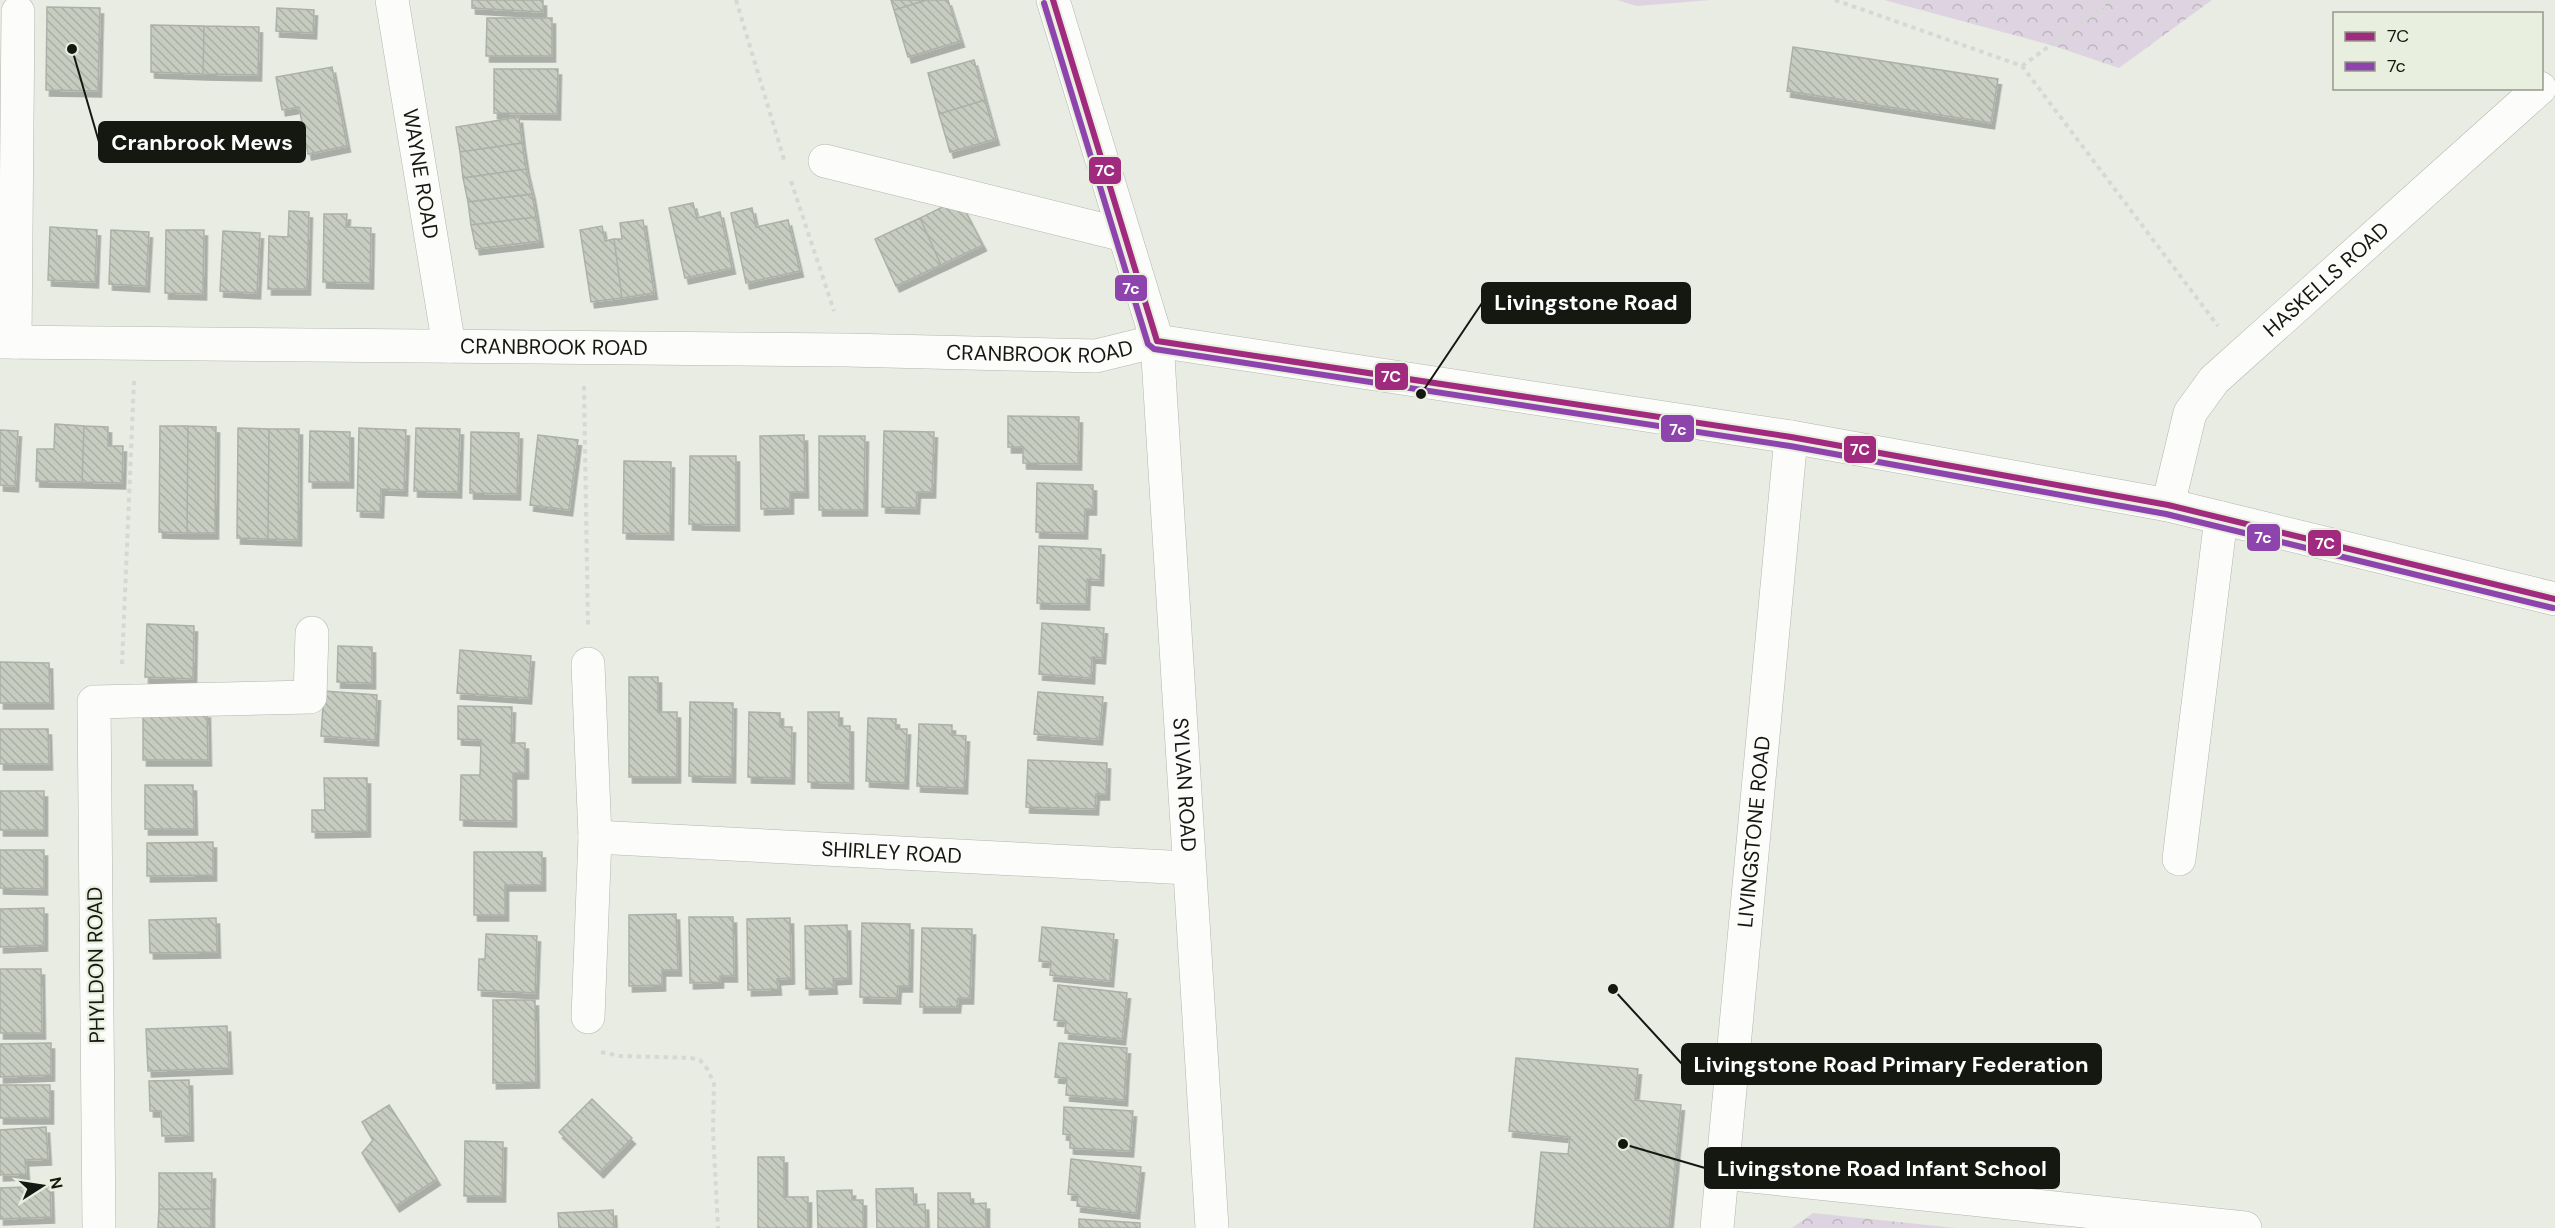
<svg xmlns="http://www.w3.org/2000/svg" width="2555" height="1228" font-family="'DM Sans',sans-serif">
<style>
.forest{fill:url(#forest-crowns)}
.pitch{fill:#ded4e1}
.building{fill:url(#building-back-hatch);stroke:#adb0a8;stroke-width:1.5;filter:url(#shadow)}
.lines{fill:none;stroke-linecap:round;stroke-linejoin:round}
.minor-casing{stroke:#b3b6ae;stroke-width:34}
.path{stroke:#d6d8d4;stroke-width:4;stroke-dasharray:4.5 4.5;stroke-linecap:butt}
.minor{stroke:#fcfcfb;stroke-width:33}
.bus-1-casing{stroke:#e9efdf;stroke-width:10}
.bus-2-casing{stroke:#e9efdf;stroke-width:10}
.bus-1{stroke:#a02a7d;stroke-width:6}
.bus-2{stroke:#8e44ad;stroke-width:6}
.labels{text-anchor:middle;stroke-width:4.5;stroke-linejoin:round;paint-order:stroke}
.street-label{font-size:21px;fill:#151711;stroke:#e9efdf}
.leader{fill:none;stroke:#151711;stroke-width:2}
.callout-dot{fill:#151711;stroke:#e9efdf;stroke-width:2}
.callout{fill:#151711;stroke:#151711;stroke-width:2}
.callout-label{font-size:22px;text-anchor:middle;font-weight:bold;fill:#fff}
.line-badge{stroke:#e9efdf;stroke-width:2}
.badge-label{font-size:16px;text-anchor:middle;font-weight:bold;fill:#fff}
</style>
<defs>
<pattern id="forest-crowns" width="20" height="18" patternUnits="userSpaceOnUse" patternTransform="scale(1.5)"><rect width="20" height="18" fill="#ded4e1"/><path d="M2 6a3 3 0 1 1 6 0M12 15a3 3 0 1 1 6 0" fill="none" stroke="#beb5c0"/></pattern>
<pattern id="building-back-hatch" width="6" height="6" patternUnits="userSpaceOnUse" patternTransform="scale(1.5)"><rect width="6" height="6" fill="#c7ccc0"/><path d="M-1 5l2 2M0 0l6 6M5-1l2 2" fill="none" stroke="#aaaea4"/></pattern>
<filter id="shadow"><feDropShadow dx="3.5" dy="6" stdDeviation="0" flood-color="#0004"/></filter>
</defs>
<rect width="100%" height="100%" fill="#e8ece2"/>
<!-- forest -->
<path class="forest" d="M 1884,0 L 2212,0 L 2119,68 L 2054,46 Z
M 1813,1213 L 1956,1228 L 1959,1228 L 1792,1228 Z"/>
<!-- pitch -->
<path class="pitch" d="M 1617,0 L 1711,0 L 1637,6 Z"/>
<!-- building -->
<path class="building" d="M 472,0 L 543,0 L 543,12 L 472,8 Z
M 891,0 L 927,0 L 894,10 Z
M 927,0 L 948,0 L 961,41 L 908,57 L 894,10 Z
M 47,7 L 100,8 L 98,91 L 46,90 Z
M 277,8 L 314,10 L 313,33 L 276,31 Z
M 487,18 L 552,18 L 552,56 L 486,56 Z
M 151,25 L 204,26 L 203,74 L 151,72 Z
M 204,26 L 259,27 L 258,75 L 203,74 Z
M 1793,47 L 1998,79 L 1991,123 L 1787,91 Z
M 974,60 L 985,100 L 939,114 L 928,73 Z
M 332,67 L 347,146 L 308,154 L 299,107 L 282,110 L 276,77 Z
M 494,69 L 558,69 L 557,114 L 494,113 Z
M 985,100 L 996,139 L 950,152 L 939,114 Z
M 519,117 L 522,143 L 460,152 L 456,127 Z
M 522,143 L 526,169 L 463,178 L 460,152 Z
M 526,169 L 532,194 L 468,202 L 463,178 Z
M 532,194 L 536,217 L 471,225 L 468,202 Z
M 959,199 L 983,245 L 941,265 L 920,218 Z
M 693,203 L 697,218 L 720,212 L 732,268 L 685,278 L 669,208 Z
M 752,208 L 756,227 L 788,220 L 800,271 L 746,283 L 731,213 Z
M 289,211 L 309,212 L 307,289 L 268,289 L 269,236 L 288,237 Z
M 324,214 L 347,214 L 346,227 L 371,228 L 370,283 L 323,282 Z
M 536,217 L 540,241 L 476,249 L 471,225 Z
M 920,218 L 941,265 L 896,286 L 875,239 Z
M 643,220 L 654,293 L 622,298 L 614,239 L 622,239 L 620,223 Z
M 602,226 L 605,241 L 614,239 L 622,298 L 591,302 L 580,230 Z
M 50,227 L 97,230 L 95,282 L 48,280 Z
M 111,230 L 149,232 L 146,286 L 109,284 Z
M 166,230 L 204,230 L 203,294 L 165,293 Z
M 223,231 L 260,233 L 257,293 L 220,291 Z
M 1008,416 L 1079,417 L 1078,464 L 1023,463 L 1023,447 L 1008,447 Z
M 55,424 L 84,426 L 82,482 L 36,481 L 37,449 L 54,449 Z
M 84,426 L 108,427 L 108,446 L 123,446 L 122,483 L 82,482 Z
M 160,426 L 188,426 L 187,533 L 159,532 Z
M 188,426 L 216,427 L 215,533 L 187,533 Z
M 238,428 L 269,429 L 268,539 L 237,538 Z
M 359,428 L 406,430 L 404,490 L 381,489 L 380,512 L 357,511 Z
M 416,428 L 460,429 L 458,492 L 414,491 Z
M 269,429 L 299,429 L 298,540 L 268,539 Z
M 0,430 L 18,431 L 15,486 L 0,485 Z
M 310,431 L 350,432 L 350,482 L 309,482 Z
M 884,431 L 934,432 L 932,492 L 917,492 L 916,508 L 882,507 Z
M 471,432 L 519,433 L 517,494 L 470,493 Z
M 538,435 L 578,440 L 569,510 L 530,505 Z
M 804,435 L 805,492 L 790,492 L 790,508 L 761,509 L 760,436 Z
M 819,436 L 865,436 L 864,510 L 819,510 Z
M 690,456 L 736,456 L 736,525 L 689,524 Z
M 624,461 L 671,462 L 670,534 L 623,533 Z
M 1037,483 L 1093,485 L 1093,509 L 1085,509 L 1084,533 L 1036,532 Z
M 1039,546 L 1101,549 L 1100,580 L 1087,579 L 1086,604 L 1037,603 Z
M 1042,623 L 1104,628 L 1102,658 L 1092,657 L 1091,678 L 1039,674 Z
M 147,624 L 194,626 L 193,679 L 145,677 Z
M 338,646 L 372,647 L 372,683 L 337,682 Z
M 460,650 L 531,656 L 528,698 L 457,693 Z
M 0,662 L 49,663 L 50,703 L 0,703 Z
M 629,677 L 658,677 L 658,712 L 677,712 L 677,777 L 629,777 Z
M 324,691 L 377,695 L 375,740 L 321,736 Z
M 1038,692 L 1103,697 L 1099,739 L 1034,734 Z
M 690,702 L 733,703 L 732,777 L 689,776 Z
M 458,706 L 512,707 L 511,743 L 525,743 L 525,773 L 513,773 L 513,821 L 460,820 L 461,775 L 480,775 L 481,740 L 458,739 Z
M 207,712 L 208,760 L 143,760 L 143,713 Z
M 749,712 L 780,713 L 780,727 L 792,727 L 791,778 L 748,777 Z
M 808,712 L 839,712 L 839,726 L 850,726 L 850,783 L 808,782 Z
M 868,718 L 896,719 L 896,729 L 907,729 L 905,783 L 866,781 Z
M 919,724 L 952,725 L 952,735 L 966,736 L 964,788 L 917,786 Z
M 0,729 L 48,729 L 49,764 L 0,764 Z
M 1028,760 L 1107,763 L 1106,794 L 1096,794 L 1095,809 L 1026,807 Z
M 324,778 L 367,778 L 367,831 L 312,832 L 312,810 L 325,810 Z
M 145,785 L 193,785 L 194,829 L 145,829 Z
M 0,791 L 44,791 L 44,830 L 0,830 Z
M 213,842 L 213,875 L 147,876 L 147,843 Z
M 0,850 L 44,850 L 44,889 L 0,888 Z
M 474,852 L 542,852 L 542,885 L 505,885 L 505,915 L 474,915 Z
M 44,908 L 44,945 L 0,947 L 0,909 Z
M 676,914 L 678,970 L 662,970 L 662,985 L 629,986 L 629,915 Z
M 689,917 L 733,917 L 734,976 L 720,976 L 720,982 L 690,983 Z
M 216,918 L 217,952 L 150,953 L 149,920 Z
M 790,918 L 791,978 L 777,979 L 778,989 L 748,990 L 747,919 Z
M 862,923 L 910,924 L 909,986 L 898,986 L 897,998 L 860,997 Z
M 847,925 L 848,978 L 833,979 L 834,988 L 806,989 L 805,926 Z
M 1042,927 L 1114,934 L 1110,981 L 1050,975 L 1051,962 L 1039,961 Z
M 922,928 L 972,929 L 970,998 L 958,998 L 957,1007 L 920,1007 Z
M 486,934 L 537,936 L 535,993 L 478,990 L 479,959 L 485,959 Z
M 0,969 L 41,969 L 42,1033 L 0,1033 Z
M 1058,985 L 1127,993 L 1122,1039 L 1065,1033 L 1066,1021 L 1054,1020 Z
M 493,1000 L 535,1000 L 536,1082 L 493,1083 Z
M 227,1026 L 229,1068 L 148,1071 L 146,1029 Z
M 51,1043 L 51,1075 L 0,1077 L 0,1044 Z
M 1059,1043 L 1127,1048 L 1124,1100 L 1066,1095 L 1067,1078 L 1055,1077 Z
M 1516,1058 L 1638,1069 L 1635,1100 L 1681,1105 L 1669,1228 L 1534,1228 L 1541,1152 L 1568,1154 L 1570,1137 L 1509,1131 Z
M 189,1080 L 190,1135 L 162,1136 L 161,1111 L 150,1111 L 149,1081 Z
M 0,1085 L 50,1085 L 50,1118 L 0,1118 Z
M 592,1099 L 632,1138 L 600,1172 L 559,1132 Z
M 389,1105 L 437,1179 L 396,1206 L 362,1153 L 373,1140 L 362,1122 Z
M 1064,1107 L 1133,1111 L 1130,1151 L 1070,1148 L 1070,1135 L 1063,1134 Z
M 46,1127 L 48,1159 L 25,1160 L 26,1174 L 0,1175 L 0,1130 Z
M 465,1141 L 503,1142 L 502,1196 L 464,1196 Z
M 758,1157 L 784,1157 L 784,1197 L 808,1197 L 808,1228 L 758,1228 Z
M 1071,1159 L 1141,1167 L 1136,1213 L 1077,1206 L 1078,1195 L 1068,1194 Z
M 159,1173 L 212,1173 L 211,1209 L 159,1209 Z
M 50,1186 L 51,1217 L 0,1219 L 0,1188 Z
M 913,1188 L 914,1205 L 925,1204 L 926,1228 L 877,1228 L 876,1189 Z
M 852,1190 L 852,1200 L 863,1200 L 863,1228 L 818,1228 L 817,1191 Z
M 938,1193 L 970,1193 L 971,1204 L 986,1203 L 986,1228 L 938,1228 Z
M 159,1209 L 211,1209 L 211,1228 L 158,1228 Z
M 613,1210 L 614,1228 L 559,1228 L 558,1213 Z
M 1079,1219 L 1140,1223 L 1140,1228 L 1079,1228 Z"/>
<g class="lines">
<!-- minor casing -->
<g class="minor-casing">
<g id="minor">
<path id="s1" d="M 392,0 L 449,346"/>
<path id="s2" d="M 1053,0 L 1157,341 L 1212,1228"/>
<path d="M 825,161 L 1124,235"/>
<path id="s3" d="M 0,342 L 846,350 L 1096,356 L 1157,341 L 1791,437 L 2168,505 L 2555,599"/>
<path d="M 15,342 L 18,12"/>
<path id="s4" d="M 2168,505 L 2190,413 L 2214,380 L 2540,88"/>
<path id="s5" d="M 595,837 L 1188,868"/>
<path d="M 2179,859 L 2221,518"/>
<path d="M 588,1017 L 595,837 L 588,664"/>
<path d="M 1723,1173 L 2245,1228"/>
<path d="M 99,1228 L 94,702 L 310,697 L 312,633"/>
<path id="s6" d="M 1717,1228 L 1791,437"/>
</g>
</g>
<!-- path -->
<path class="path" d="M 736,0 L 785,163
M 1835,0 L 2022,66 L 2218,326
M 2022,66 L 2112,0
M 791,181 L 834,311
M 584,386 L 588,627
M 122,664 L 134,381
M 601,1052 L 620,1056 L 691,1058 L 700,1060 L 708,1070 L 714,1084 L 713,1131 L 718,1228"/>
<!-- minor -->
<use href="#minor" class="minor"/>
<!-- bus-1 casing -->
<g class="bus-1-casing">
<path id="bus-1" d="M 1053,0 L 1157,341
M 1157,341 L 1791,437 L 2168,505 L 2555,599"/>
</g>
<!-- bus-2 casing -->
<g class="bus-2-casing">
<path id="bus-2" d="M 1044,3 L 1148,344 L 1154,349 L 1790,446 L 2166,514 L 2553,608"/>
</g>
<!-- bus-1 -->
<use href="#bus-1" class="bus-1"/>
<!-- bus-2 -->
<use href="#bus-2" class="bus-2"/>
</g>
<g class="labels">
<!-- street labels -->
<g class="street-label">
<text dy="7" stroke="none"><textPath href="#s1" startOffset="176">WAYNE ROAD</textPath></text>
<text dy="7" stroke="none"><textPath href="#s4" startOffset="286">HASKELLS ROAD</textPath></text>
<text dy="7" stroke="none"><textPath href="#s3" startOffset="554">CRANBROOK ROAD</textPath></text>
<text dy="7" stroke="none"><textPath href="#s3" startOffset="1040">CRANBROOK ROAD</textPath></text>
<text dy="7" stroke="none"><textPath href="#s2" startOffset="801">SYLVAN ROAD</textPath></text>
<text dy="7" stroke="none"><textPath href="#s6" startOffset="398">LIVINGSTONE ROAD</textPath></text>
<text dy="7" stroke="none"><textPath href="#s5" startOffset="297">SHIRLEY ROAD</textPath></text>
<text transform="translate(96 965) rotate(-91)" y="7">PHYLDON ROAD</text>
</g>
</g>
<!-- callouts -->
<path class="leader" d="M72 49L99 142M1421 394L1482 303M1613 989L1682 1064M1623 1144L1705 1168"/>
<g class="callout-dot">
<circle cx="72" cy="49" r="6"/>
<circle cx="1421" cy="394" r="6"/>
<circle cx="1613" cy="989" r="6"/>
<circle cx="1623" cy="1144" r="6"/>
</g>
<g class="callout">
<rect x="99" y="122" width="206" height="40" rx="6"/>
<rect x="1482" y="283" width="208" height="40" rx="6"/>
<rect x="1682" y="1044" width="419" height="40" rx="6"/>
<rect x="1705" y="1148" width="354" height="40" rx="6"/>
</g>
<g class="callout-label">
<text x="202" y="150">Cranbrook Mews</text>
<text x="1586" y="310">Livingstone Road</text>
<text x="1891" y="1072">Livingstone Road Primary Federation</text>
<text x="1882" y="1176">Livingstone Road Infant School</text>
</g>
<g class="line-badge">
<rect x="1088" y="156" width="34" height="29" rx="6" fill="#a02a7d"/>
<rect x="1114" y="274" width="34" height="28" rx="6" fill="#8e44ad"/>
<rect x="1374" y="362" width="35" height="29" rx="6" fill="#a02a7d"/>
<rect x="1660" y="414" width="35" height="29" rx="6" fill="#8e44ad"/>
<rect x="1843" y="435" width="34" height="29" rx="6" fill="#a02a7d"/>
<rect x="2246" y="523" width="35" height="29" rx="6" fill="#8e44ad"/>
<rect x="2307" y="529" width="35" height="28" rx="6" fill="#a02a7d"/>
</g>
<g class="badge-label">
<text x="1105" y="176">7C</text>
<text x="1131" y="294">7c</text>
<text x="1391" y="382">7C</text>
<text x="1678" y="435">7c</text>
<text x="1860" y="455">7C</text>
<text x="2263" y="543">7c</text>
<text x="2325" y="549">7C</text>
</g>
<!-- legend -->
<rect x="2333" y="12" width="210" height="78" fill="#e9efdf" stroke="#94998d" stroke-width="1.5"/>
<rect x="2345" y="32" width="30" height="9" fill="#a02a7d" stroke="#94998d" stroke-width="1.5"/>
<text x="2387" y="42" font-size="18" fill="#151711">7C</text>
<rect x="2345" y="62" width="30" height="9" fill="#8e44ad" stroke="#94998d" stroke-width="1.5"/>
<text x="2387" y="72" font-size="18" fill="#151711">7c</text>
<!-- north arrow -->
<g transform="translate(42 1186) rotate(78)" stroke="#e9efdf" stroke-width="4.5" paint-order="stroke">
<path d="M0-4.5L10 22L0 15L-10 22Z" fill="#151711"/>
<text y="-9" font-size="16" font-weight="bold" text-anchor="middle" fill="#151711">N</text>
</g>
</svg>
